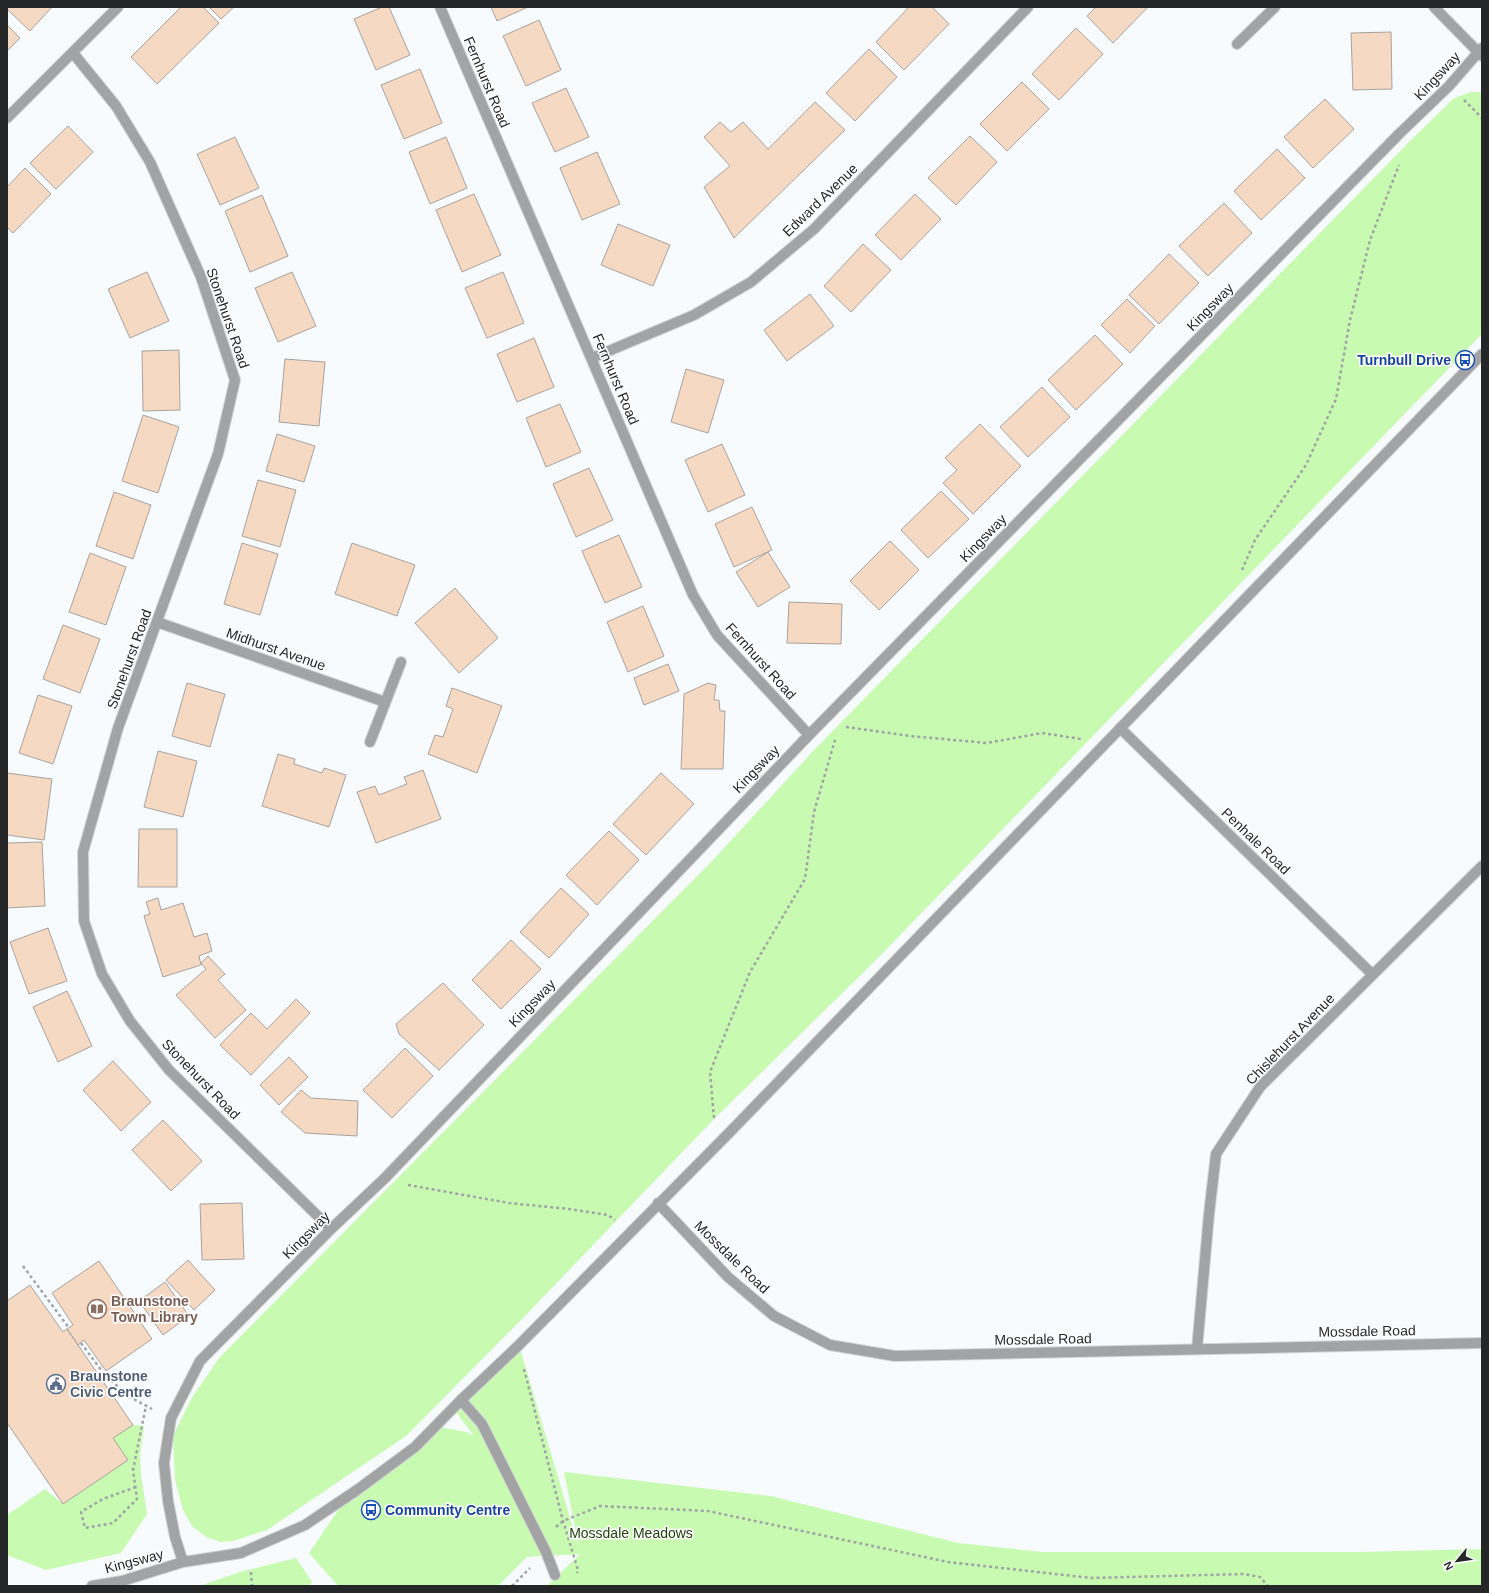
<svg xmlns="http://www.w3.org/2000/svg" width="1489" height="1593" font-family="Arial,sans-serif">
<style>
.green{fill:#c8fab1}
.building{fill:#f6d9c2;stroke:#a7a29d}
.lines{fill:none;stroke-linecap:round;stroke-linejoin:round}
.service-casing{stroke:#d2d5d7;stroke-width:12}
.minor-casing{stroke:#d2d5d7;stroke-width:12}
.path{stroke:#a1a3a6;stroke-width:2.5;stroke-dasharray:3 3;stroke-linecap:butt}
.service{stroke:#a1a3a5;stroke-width:10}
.minor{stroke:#a1a3a5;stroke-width:10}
.labels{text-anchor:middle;stroke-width:3;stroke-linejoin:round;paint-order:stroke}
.street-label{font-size:14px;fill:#242628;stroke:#fff}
.transit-label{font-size:14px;font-weight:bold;fill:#164399;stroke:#fff;text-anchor:end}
.education-label{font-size:14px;font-weight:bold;fill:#785e54;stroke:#fff;text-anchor:start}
.service-label{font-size:14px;font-weight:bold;fill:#4e5e75;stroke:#fff;text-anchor:start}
.park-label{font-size:14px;fill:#21400d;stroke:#fff}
</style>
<rect width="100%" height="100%" fill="#f8fbfe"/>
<!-- green -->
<path class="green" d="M 1471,92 L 1482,92 L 1482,334 L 877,959 L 714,1119 L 524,1317 L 406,1436 L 267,1530 L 233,1541 L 221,1542 L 206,1537 L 192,1526 L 183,1510 L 175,1480 L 173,1436 L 191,1399 L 219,1358 L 713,860 L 815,749 L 1408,143 L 1454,98 Z
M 519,1345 L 579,1548 L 564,1472 L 771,1496 L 958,1543 L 1043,1552 L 1359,1552 L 1482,1549 L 1482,1586 L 547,1586 L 580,1554 L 527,1557 L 498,1586 L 338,1586 L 309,1553 L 343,1503 L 441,1427 L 466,1432 L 474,1436 L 453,1408 Z
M 133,1425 L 144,1426 L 140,1455 L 141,1474 L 147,1514 L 121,1553 L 46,1570 L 7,1555 L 7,1515 L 45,1489 L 63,1504 L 127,1460 L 113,1438 Z
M 296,1558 L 312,1582 L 308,1586 L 199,1586 L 240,1572 Z"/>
<!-- building -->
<path class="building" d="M 7,7 L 52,7 L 30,31 L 7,9 Z
M 181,7 L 203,7 L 219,23 L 157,84 L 131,57 Z
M 209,7 L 234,7 L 221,19 Z
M 382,7 L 389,7 L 410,55 L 376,70 L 354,19 Z
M 491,7 L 528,7 L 497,21 Z
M 909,7 L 932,7 L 949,24 L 904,70 L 876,42 Z
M 1096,7 L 1148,7 L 1113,43 L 1087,16 Z
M 539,20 L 561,70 L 526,86 L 503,36 Z
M 7,25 L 20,38 L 7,51 Z
M 1076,28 L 1103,54 L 1059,100 L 1032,74 Z
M 1391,32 L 1392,89 L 1353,90 L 1351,33 Z
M 869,49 L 897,77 L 855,121 L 826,93 Z
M 420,69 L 442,123 L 404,139 L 381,85 Z
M 1022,82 L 1049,109 L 1007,151 L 980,124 Z
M 566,88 L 589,137 L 555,152 L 532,103 Z
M 1325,99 L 1354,129 L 1313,168 L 1284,137 Z
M 815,102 L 845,130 L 734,238 L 704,187 L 730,166 L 704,137 L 720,122 L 731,132 L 743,122 L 768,149 Z
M 68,126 L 93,152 L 56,189 L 30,163 Z
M 970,136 L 997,162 L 956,205 L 928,178 Z
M 235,137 L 259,188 L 220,205 L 197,154 Z
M 446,137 L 467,188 L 430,204 L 409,152 Z
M 1277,149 L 1305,178 L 1261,220 L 1234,191 Z
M 597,152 L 620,204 L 582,220 L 560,168 Z
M 25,168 L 51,194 L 13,233 L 7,227 L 7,187 Z
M 474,194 L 501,255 L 462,272 L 436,210 Z
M 915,194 L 941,219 L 901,260 L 875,235 Z
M 262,195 L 288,256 L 250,272 L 225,211 Z
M 1224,203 L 1252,233 L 1208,276 L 1179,246 Z
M 618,224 L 670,245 L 653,286 L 601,265 Z
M 863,244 L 891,270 L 851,312 L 824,286 Z
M 1169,254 L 1199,283 L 1159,324 L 1129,295 Z
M 147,272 L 169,321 L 130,338 L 108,289 Z
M 292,272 L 316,326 L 278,342 L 255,288 Z
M 503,272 L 524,323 L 487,338 L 465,288 Z
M 810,294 L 834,326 L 787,361 L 764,330 Z
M 1127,299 L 1155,326 L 1130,353 L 1101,325 Z
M 1095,335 L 1123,364 L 1076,410 L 1048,380 Z
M 534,338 L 554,387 L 517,402 L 497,354 Z
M 179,350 L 180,410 L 143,411 L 142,351 Z
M 285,359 L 325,362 L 319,426 L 279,422 Z
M 686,369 L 724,380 L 708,433 L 671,422 Z
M 1042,387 L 1070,417 L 1028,457 L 1000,427 Z
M 560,404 L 581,452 L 546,467 L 526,418 Z
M 143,415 L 179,427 L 158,493 L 122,481 Z
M 980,424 L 1021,466 L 973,514 L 943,483 L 957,470 L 945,458 Z
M 277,434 L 315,446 L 304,482 L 266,471 Z
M 722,444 L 745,495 L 708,512 L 685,460 Z
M 589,468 L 613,520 L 576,537 L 553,484 Z
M 258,480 L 296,490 L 280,547 L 242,536 Z
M 941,491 L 969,519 L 928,558 L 901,530 Z
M 114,492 L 151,505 L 133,559 L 96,546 Z
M 752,507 L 772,550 L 734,567 L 715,524 Z
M 619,535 L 642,587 L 605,603 L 582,551 Z
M 890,541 L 919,570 L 879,610 L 850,581 Z
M 242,543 L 278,554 L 260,615 L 224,604 Z
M 352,543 L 415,565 L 397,616 L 335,594 Z
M 768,552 L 790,587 L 758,607 L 736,572 Z
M 90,553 L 126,567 L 106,625 L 69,612 Z
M 455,588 L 498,638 L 459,673 L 415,623 Z
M 789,602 L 842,604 L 841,644 L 787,643 Z
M 643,606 L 664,656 L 628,672 L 607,622 Z
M 63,625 L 100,639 L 80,693 L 43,679 Z
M 668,664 L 679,691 L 644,705 L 634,678 Z
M 187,683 L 225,694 L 210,747 L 172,736 Z
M 708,683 L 716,685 L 714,700 L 719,700 L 720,711 L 725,711 L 723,769 L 681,769 L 684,694 Z
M 452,688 L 502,706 L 477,773 L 428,754 L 435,735 L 443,737 L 453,709 L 446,706 Z
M 38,695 L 72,706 L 53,764 L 19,753 Z
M 158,751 L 197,761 L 183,817 L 144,807 Z
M 278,754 L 295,759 L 294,764 L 322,773 L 324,768 L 346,775 L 329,827 L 262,806 Z
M 423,770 L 441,819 L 376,843 L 357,792 L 375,786 L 379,795 L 407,784 L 404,777 Z
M 7,773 L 52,779 L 44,840 L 7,835 Z
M 661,773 L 694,804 L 646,855 L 613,824 Z
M 139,829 L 177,829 L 177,887 L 138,887 Z
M 609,831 L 639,860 L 597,905 L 566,875 Z
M 42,842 L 45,906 L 7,908 L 7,843 Z
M 561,888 L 589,914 L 549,958 L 520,932 Z
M 158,898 L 161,910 L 183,903 L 194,937 L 207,933 L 212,951 L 199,956 L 201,965 L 163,977 L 144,916 L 150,914 L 146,902 Z
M 48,928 L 67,981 L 29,994 L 10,942 Z
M 511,940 L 541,969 L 501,1009 L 472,980 Z
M 208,956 L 225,974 L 218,980 L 246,1010 L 215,1038 L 176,995 L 206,969 L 201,963 Z
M 443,983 L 484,1025 L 439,1070 L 399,1034 L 396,1024 Z
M 67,991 L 92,1046 L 58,1062 L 33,1007 Z
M 296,999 L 310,1013 L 251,1075 L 220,1045 L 251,1013 L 267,1029 Z
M 405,1048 L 433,1076 L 392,1118 L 363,1090 Z
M 289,1057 L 308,1077 L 279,1105 L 260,1085 Z
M 113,1061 L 151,1102 L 121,1131 L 83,1090 Z
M 301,1090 L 311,1098 L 358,1101 L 357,1136 L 305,1133 L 281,1112 Z
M 163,1120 L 202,1161 L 171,1191 L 132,1150 Z
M 242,1203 L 244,1259 L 202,1260 L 200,1204 Z
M 188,1260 L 215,1290 L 194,1310 L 166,1280 Z
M 99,1261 L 152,1339 L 106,1371 L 84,1340 L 78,1345 L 67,1329 L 73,1325 L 52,1293 Z
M 165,1282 L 189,1316 L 163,1335 L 139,1301 Z
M 30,1285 L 63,1332 L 67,1329 L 133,1425 L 113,1438 L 128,1460 L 63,1504 L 7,1423 L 7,1301 Z"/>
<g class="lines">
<!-- service casing -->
<g class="service-casing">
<path id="service" d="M 1237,44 L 1275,7
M 461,1400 L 482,1424 L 546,1552 L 555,1575"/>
</g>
<!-- minor casing -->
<g class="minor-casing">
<path id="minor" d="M 440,7 L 693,595 L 717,635 L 809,735
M 1434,7 L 1482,56
M 73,53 L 116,106 L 150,162 L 201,277 L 235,380 L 218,454 L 118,728 L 83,852 L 84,921 L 102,974 L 130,1021 L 169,1070 L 331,1229
M 7,118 L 118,7
M 592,358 L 694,315 L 751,282 L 814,229 L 1028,7
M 157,622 L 385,702
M 1120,728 L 1372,974
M 370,742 L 401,662
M 658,1203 L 728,1277 L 774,1316 L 830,1345 L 895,1356 L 1482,1343
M 1197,1349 L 1209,1214 L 1216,1154 L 1260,1087 L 1482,866
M 183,1562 L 175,1537 L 168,1501 L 164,1463 L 171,1418 L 200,1361 L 331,1229 L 385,1178 L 809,735 L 1400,133 L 1449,86 L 1482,48
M 92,1586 L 122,1581 L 183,1562 L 241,1553 L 250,1549 L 305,1525 L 357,1490 L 415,1447 L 461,1400 L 519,1345 L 728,1134 L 1482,354"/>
</g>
<!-- path -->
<path class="path" d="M 1464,100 L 1482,118
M 1242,570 L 1255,540 L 1306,465 L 1336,399 L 1350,320 L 1370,240 L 1399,165
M 846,727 L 910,736 L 987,743 L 1042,733 L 1081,739
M 714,1118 L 710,1072 L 750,972 L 805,879 L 814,812 L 835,740
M 408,1185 L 509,1203 L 569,1209 L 608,1215 L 615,1220
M 23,1266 L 69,1328
M 81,1343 L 104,1374 L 128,1396 L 152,1409
M 524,1369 L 563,1521 L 578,1570 L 577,1573
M 136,1487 L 103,1499 L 81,1512 L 85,1528 L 113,1523 L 137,1499 L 133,1470 L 146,1406
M 556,1527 L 563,1521 L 600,1506 L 708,1511 L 948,1562 L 1091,1578 L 1244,1574 L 1260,1577 L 1268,1586
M 251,1572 L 252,1586
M 512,1586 L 530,1568"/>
<!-- service -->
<use href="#service" class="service"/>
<!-- minor -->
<use href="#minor" class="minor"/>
</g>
<!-- icons -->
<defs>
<g id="bus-ring" transform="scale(1)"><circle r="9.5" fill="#fff" stroke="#1a4fb4" stroke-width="1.5"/><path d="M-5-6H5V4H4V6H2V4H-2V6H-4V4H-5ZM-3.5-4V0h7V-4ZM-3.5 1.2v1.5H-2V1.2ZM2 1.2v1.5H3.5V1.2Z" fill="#1a4fb4"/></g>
<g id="library-ring" transform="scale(1)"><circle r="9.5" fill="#fff" stroke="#8d6e63" stroke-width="1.5"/><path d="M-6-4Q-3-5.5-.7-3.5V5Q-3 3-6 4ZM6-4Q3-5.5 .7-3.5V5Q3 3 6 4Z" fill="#8d6e63"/></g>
<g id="civic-ring" transform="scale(1)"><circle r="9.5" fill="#fff" stroke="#5c6f8a" stroke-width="1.5"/><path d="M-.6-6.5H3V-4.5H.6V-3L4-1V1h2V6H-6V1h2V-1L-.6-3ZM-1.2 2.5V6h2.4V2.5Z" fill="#5c6f8a"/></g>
</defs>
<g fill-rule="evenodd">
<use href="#bus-ring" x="1465" y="360"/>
<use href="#library-ring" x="97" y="1309"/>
<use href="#civic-ring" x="56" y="1384"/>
<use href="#bus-ring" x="371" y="1510"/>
</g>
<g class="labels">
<!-- street labels -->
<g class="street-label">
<text transform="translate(1437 76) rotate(-47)" y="5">Kingsway</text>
<text transform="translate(487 82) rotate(67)" y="5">Fernhurst Road</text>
<text transform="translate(820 200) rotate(-44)" y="5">Edward Avenue</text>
<text transform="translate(1210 307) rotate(-46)" y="5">Kingsway</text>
<text transform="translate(228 318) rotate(71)" y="5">Stonehurst Road</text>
<text transform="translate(616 379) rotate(67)" y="5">Fernhurst Road</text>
<text transform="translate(983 538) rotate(-46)" y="5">Kingsway</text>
<text transform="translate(276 649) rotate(19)" y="5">Midhurst Avenue</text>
<text transform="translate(129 659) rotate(-70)" y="5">Stonehurst Road</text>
<text transform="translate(761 661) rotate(48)" y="5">Fernhurst Road</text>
<text transform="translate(756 769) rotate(-46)" y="5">Kingsway</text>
<text transform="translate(1256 841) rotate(44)" y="5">Penhale Road</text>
<text transform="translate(532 1003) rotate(-46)" y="5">Kingsway</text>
<text transform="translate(1290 1039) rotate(-46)" y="5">Chislehurst Avenue</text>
<text transform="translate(201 1079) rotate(46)" y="5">Stonehurst Road</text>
<text transform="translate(306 1235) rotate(-45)" y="5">Kingsway</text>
<text transform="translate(732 1257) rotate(44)" y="5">Mossdale Road</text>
<text transform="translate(1367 1331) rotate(-1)" y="5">Mossdale Road</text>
<text transform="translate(1043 1339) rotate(-1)" y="5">Mossdale Road</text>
<text transform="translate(134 1561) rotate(-15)" y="5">Kingsway</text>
</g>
<!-- transit labels -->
<g class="transit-label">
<text x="1451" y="365">Turnbull Drive</text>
<text x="385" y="1515" text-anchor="start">Community Centre</text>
</g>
<!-- education labels -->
<g class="education-label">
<text x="111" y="1306">Braunstone<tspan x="111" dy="16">Town Library</tspan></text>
</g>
<!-- service labels -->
<g class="service-label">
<text x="70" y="1381">Braunstone<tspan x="70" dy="16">Civic Centre</tspan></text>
</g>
<!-- park labels -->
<g class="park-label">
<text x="631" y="1538">Mossdale Meadows</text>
</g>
</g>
<!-- border -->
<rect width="1489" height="1593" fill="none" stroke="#242628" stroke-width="16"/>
<!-- north arrow -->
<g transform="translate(1457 1561) rotate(241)" stroke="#ffffff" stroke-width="3" paint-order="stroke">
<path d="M0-3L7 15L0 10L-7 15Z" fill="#242628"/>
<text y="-6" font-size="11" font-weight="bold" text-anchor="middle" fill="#242628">N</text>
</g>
</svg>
